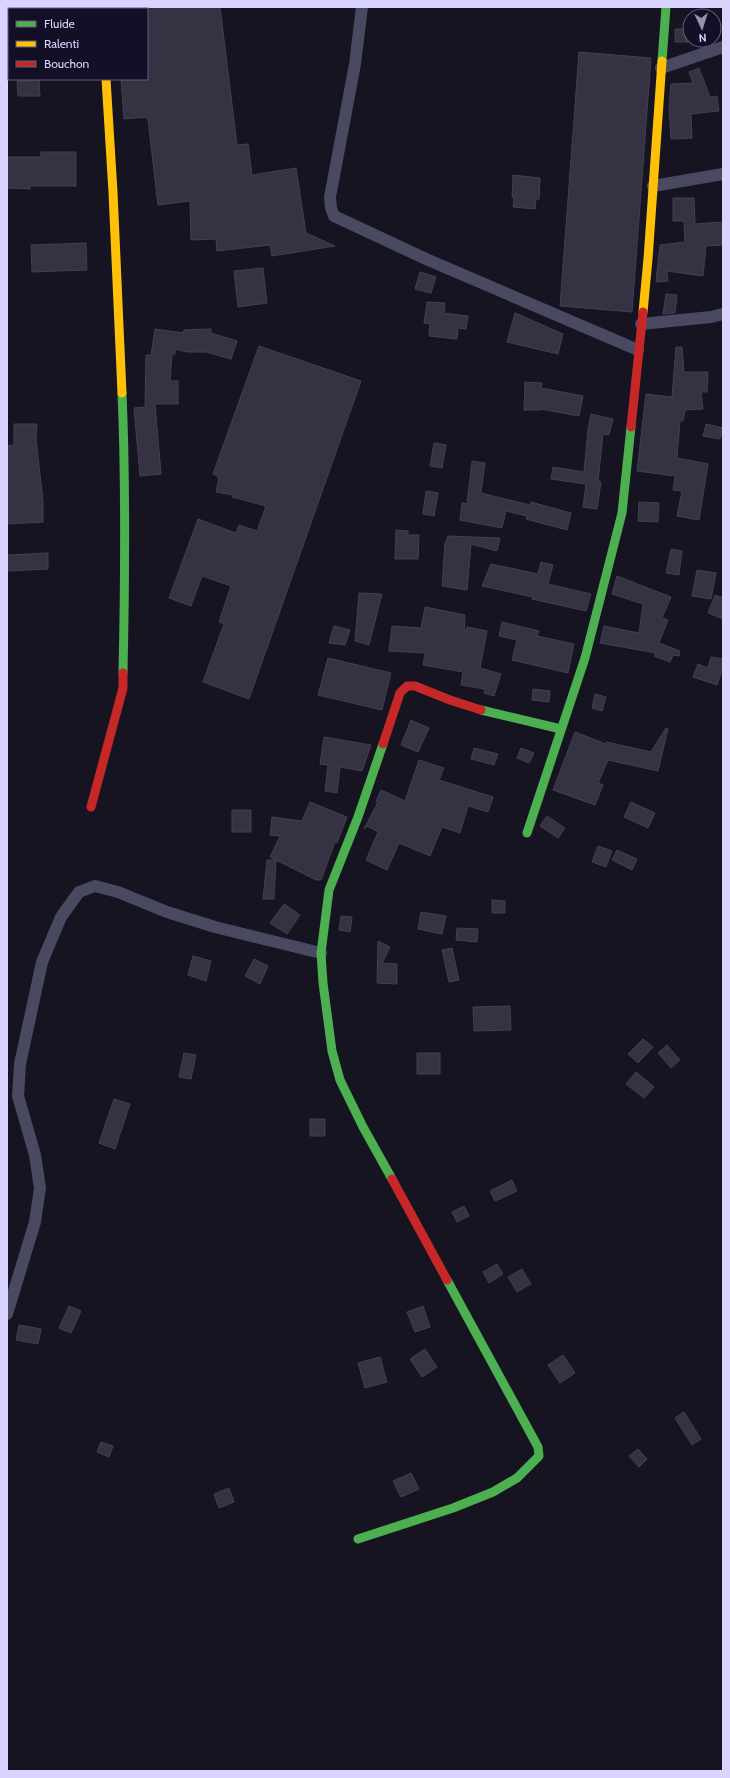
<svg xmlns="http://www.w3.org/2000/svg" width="730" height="1778" font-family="Cabin,sans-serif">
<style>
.building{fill:#343243;stroke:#433f54}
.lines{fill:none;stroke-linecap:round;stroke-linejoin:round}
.street{stroke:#4a4962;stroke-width:12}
.fast{stroke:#4caf50;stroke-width:9}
.slow{stroke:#ffc107;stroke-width:9}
.jam{stroke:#c62828;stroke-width:9}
</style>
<rect width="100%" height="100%" fill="#161421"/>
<!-- building -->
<path class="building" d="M 147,7 L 220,7 L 237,145 L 248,144 L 252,175 L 296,168 L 306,233 L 335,246 L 272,256 L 270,245 L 217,251 L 216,239 L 191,240 L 190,201 L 158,205 L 148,120 L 147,117 L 124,119 L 121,79 L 147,79 Z
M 675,29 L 690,29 L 690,42 L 675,42 Z
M 579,52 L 651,58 L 632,312 L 560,306 Z
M 699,68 L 710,97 L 717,96 L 719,111 L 691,114 L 692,138 L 671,139 L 669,107 L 671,84 L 693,83 L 689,72 Z
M 28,79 L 39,79 L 40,96 L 18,96 L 17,81 L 28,81 Z
M 41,152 L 76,152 L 76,186 L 30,186 L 30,189 L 8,188 L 7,157 L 41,157 Z
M 513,175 L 540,178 L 539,199 L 536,199 L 535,209 L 513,207 L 514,197 L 512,197 Z
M 673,198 L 694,198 L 695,224 L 723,222 L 723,245 L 706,246 L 703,276 L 667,271 L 668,281 L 656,282 L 660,245 L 685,242 L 684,221 L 673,221 Z
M 86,243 L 87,270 L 32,272 L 31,245 Z
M 263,268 L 267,303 L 238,307 L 234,271 Z
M 420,272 L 436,277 L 431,293 L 415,289 Z
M 666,294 L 677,295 L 675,313 L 663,314 Z
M 427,302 L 445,303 L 444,313 L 468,316 L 466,329 L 458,328 L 457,339 L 429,336 L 430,324 L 424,323 Z
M 515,313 L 563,334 L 558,354 L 507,342 Z
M 155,329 L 183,333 L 184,330 L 211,329 L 211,333 L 237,341 L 231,359 L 206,352 L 187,352 L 175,349 L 175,354 L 172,354 L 170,381 L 178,381 L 178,404 L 155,404 L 161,474 L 140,476 L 134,408 L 145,407 L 146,355 L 151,355 Z
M 259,346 L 361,381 L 249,699 L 203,682 L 224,624 L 219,622 L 231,586 L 202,576 L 191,606 L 169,598 L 198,519 L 236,533 L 239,525 L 257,531 L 266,506 L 232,497 L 233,495 L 216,492 L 219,477 L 213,474 Z
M 676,347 L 682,347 L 684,372 L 708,372 L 707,392 L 701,392 L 703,409 L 685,410 L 683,421 L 680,421 L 677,458 L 708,464 L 699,520 L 677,516 L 682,491 L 673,490 L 675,476 L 637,471 L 646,394 L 672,397 Z
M 525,382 L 542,383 L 541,388 L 583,396 L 579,416 L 541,409 L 541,410 L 524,410 Z
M 591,414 L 613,419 L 609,435 L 603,434 L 598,481 L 601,482 L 597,509 L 583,507 L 586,484 L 551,479 L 553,467 L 584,472 L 588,430 Z
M 14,424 L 37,424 L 36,439 L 43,501 L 43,522 L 7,524 L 7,446 L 14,445 Z
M 706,424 L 723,428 L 720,439 L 703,436 Z
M 434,443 L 446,445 L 442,468 L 430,466 Z
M 472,461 L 485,463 L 481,493 L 530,505 L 531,502 L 571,513 L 567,530 L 526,519 L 527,516 L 506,511 L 502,528 L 460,520 L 462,503 L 467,504 Z
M 426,491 L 438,493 L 434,516 L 423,514 Z
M 639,502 L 659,503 L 658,522 L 638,521 Z
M 396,530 L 408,531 L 408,535 L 419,535 L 418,559 L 395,559 Z
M 448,536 L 500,538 L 497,551 L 471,544 L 467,590 L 442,586 L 445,544 Z
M 671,549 L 682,551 L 679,575 L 666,573 Z
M 48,553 L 48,569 L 7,571 L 7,555 Z
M 541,562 L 553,565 L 548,584 L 591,594 L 586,611 L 532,599 L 533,597 L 482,586 L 491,564 L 538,574 Z
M 697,570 L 716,573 L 711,599 L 692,596 Z
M 617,576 L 671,597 L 662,618 L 668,620 L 659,643 L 680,651 L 679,656 L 673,655 L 670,662 L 654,656 L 656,653 L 600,643 L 604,626 L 639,633 L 643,604 L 612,594 Z
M 359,593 L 382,594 L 369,645 L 355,641 Z
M 715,595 L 723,598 L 723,619 L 708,613 Z
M 425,607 L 465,615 L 464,634 L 467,627 L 487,631 L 480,668 L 501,674 L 494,696 L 484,693 L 485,689 L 461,685 L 463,672 L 423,665 L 425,653 L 389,651 L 392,626 L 421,628 Z
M 502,622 L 539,631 L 537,636 L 574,644 L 568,673 L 512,660 L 517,640 L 499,636 Z
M 334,626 L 350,630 L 345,645 L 329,643 Z
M 711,657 L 723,659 L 723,667 L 717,685 L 693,677 L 698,664 L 708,668 Z
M 328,658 L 391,673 L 382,710 L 318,695 Z
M 533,689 L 550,691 L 549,702 L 532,700 Z
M 595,694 L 606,697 L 602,711 L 592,708 Z
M 411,720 L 429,728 L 418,752 L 401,745 Z
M 666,728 L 668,729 L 658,771 L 608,760 L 598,783 L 603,785 L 595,805 L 553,790 L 575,732 L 606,744 L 607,742 L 651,752 Z
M 324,737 L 371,745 L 362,771 L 340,767 L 337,793 L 325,791 L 328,765 L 320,764 Z
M 474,748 L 498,754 L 494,765 L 471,759 Z
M 521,748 L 534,753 L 529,763 L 517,758 Z
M 419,760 L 444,768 L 439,780 L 493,797 L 488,812 L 468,806 L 460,833 L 442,827 L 430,856 L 399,843 L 387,870 L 366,860 L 378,832 L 367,826 L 364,829 L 378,802 L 376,801 L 381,790 L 405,801 Z
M 310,802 L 347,817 L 337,843 L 337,837 L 321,880 L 316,880 L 270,857 L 280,836 L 270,835 L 272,817 L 302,821 Z
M 631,802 L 655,813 L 648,828 L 624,817 Z
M 232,810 L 251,810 L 251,832 L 232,832 Z
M 547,816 L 565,828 L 558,838 L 540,826 Z
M 598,846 L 612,851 L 606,867 L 592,862 Z
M 617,850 L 637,859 L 632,870 L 612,860 Z
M 267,860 L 276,860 L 274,899 L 263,899 Z
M 492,900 L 505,901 L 505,913 L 492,913 Z
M 284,904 L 300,915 L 287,934 L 270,923 Z
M 421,912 L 446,916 L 442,934 L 418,929 Z
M 341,916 L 352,917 L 350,932 L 339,930 Z
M 457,928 L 478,929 L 477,942 L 456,940 Z
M 378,941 L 390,947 L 382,963 L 397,964 L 397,984 L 377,983 Z
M 452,948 L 459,980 L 449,982 L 442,950 Z
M 193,956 L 211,961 L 206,981 L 188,975 Z
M 254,959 L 268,966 L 260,984 L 245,976 Z
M 510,1006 L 511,1030 L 474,1031 L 473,1007 Z
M 643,1039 L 653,1047 L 638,1063 L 628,1054 Z
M 667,1045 L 680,1060 L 671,1068 L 658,1053 Z
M 184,1053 L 196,1055 L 191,1079 L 179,1077 Z
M 417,1053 L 440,1053 L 440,1074 L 417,1074 Z
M 636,1072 L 654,1087 L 644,1098 L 626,1084 Z
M 114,1099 L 130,1104 L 115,1149 L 99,1143 Z
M 310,1119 L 325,1119 L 325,1136 L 310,1136 Z
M 512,1180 L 517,1191 L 495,1201 L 490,1191 Z
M 464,1206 L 469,1216 L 457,1222 L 452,1212 Z
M 497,1264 L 503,1274 L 489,1283 L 483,1272 Z
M 522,1269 L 531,1284 L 517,1292 L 508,1277 Z
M 69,1306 L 81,1311 L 71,1333 L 59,1328 Z
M 423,1306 L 430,1327 L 415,1332 L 407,1312 Z
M 19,1325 L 41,1329 L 38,1344 L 16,1340 Z
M 425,1349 L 437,1367 L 422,1377 L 410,1359 Z
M 563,1355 L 575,1373 L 560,1383 L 548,1365 Z
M 380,1357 L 387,1382 L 365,1388 L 358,1363 Z
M 684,1412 L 701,1439 L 692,1445 L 675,1418 Z
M 101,1442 L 113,1446 L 109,1457 L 97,1452 Z
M 638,1449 L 647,1459 L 639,1467 L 629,1456 Z
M 411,1473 L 419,1489 L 401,1497 L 393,1481 Z
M 229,1488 L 234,1502 L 219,1508 L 214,1494 Z"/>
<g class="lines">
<!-- street -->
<path class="street" d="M 101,7 L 101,9
M 362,7 L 355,64 L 330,197 L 331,208 L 334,216 L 426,259 L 638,350
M 661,68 L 723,47
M 653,186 L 723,174
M 641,324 L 711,317 L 723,314
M 7,1314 L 35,1222 L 40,1188 L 35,1155 L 18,1096 L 20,1064 L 42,962 L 61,917 L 79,892 L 95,886 L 118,892 L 167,912 L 215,927 L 321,953"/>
<!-- fast -->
<path class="fast" d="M 662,61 L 666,7
M 122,393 C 126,486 125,580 123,673
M 481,710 L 561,729
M 383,744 L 358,817 L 329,890 L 321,953 L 323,983 L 332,1051 L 340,1080 L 363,1127 L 392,1179
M 527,833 L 585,658 L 622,513 L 631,427
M 358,1539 L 453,1508 L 493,1492 L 517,1478 L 539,1456 L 538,1447 L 447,1280"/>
<!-- slow -->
<path class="slow" d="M 106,79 L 113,192 L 122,393
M 643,312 L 648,259 L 662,61"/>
<!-- jam -->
<path class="jam" d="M 631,427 L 643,312
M 383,744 L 400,693 L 407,686 L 415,686 L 450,700 L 481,710
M 91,807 L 123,688 L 123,673
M 392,1179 L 447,1280"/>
</g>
<!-- border -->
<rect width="730" height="1778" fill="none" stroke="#d9d4ff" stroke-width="16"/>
<!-- legend -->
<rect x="8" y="8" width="140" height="72" fill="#130f26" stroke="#625e7d"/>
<rect x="16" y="21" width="20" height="6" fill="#4caf50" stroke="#625e7d"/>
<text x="44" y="28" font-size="12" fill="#d9d4ff">Fluide</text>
<rect x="16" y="41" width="20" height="6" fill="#ffc107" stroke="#625e7d"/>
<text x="44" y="48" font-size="12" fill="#d9d4ff">Ralenti</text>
<rect x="16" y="61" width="20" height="6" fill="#c62828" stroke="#625e7d"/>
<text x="44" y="68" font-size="12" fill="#d9d4ff">Bouchon</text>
<!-- north arrow -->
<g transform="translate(702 28) rotate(176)"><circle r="19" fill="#130f26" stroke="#625e7d"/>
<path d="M0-3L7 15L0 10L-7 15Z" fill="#9591b1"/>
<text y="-6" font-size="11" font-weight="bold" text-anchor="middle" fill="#d9d4ff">N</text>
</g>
</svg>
